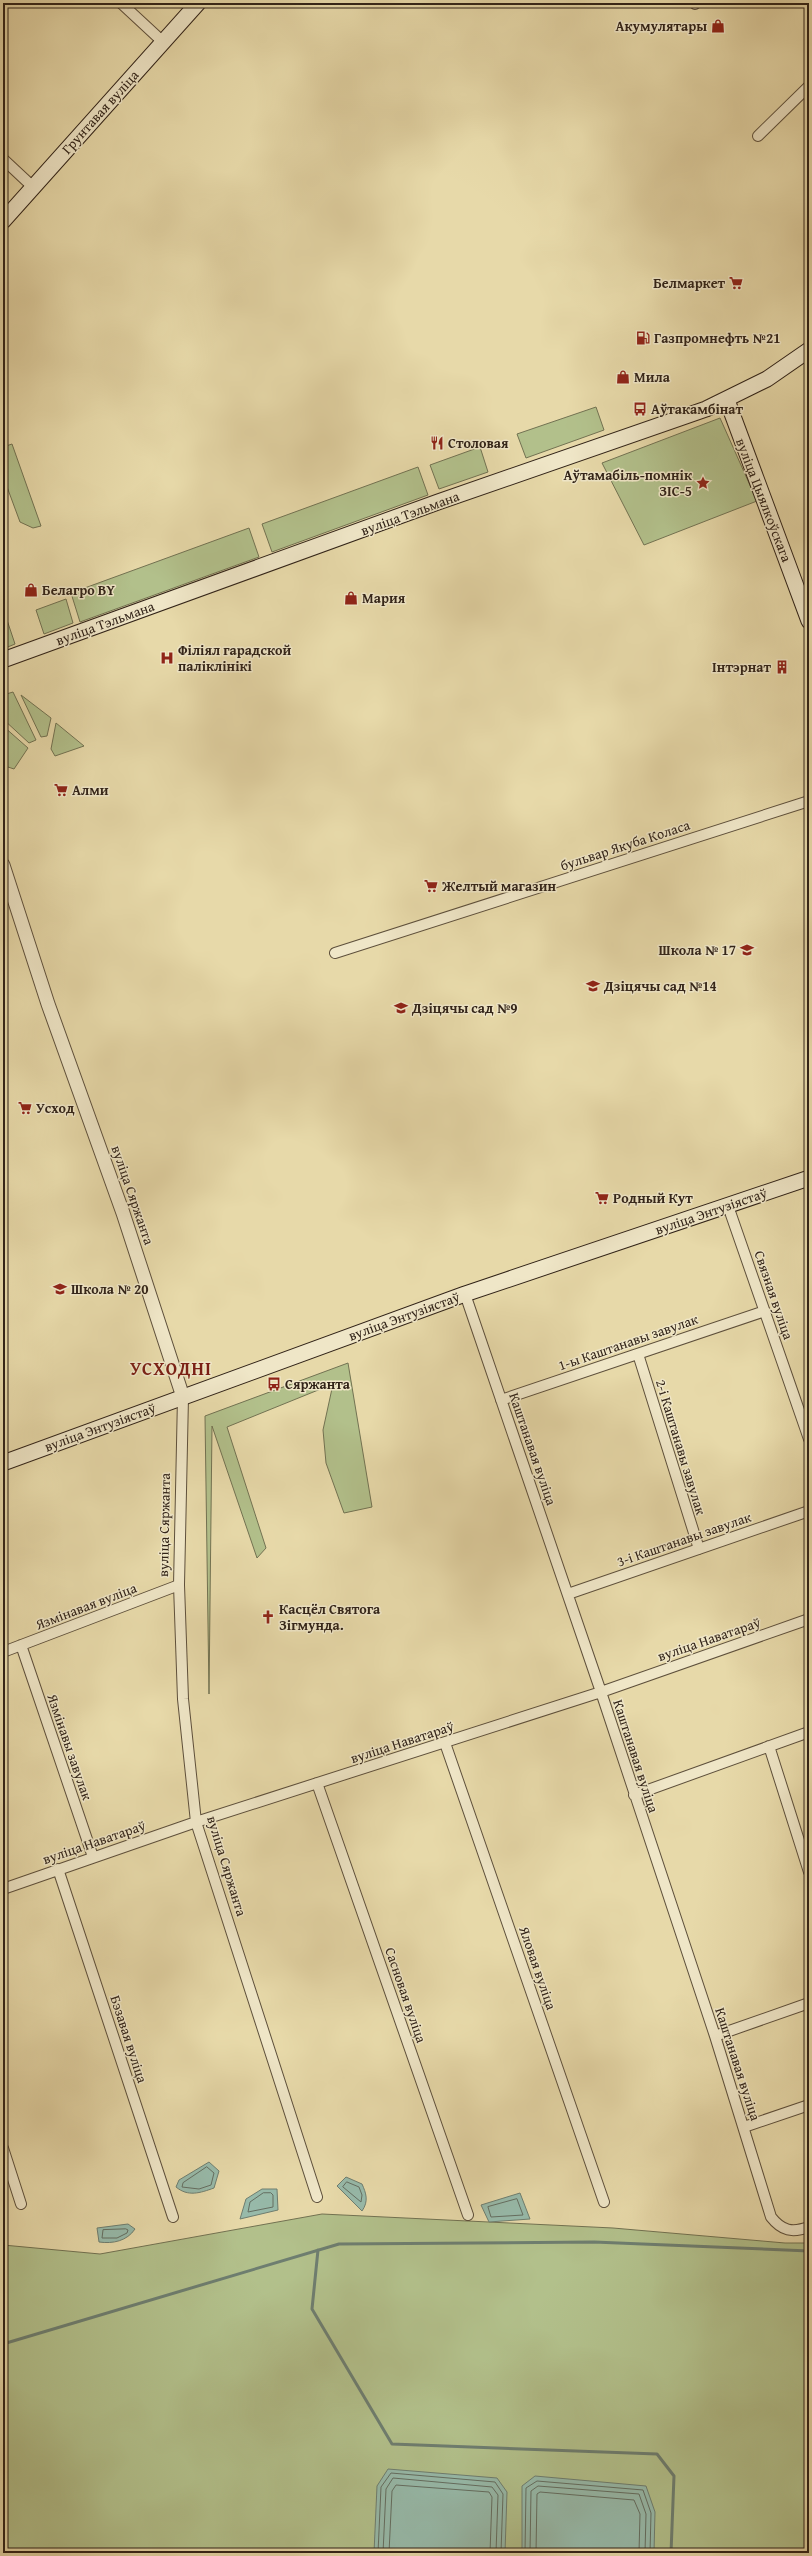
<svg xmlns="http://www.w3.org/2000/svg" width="812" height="2556" font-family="'Gentium Book Plus',serif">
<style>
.green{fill:#b2c08b;stroke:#727252}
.water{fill:#97baaa;stroke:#6e7e70}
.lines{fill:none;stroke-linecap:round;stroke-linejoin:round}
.shore{stroke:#646e61;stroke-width:1}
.stream{stroke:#6e7e70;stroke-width:3}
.minor-casing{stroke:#5e503c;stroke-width:12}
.tertiary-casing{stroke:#5e503c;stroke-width:15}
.secondary-casing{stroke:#312318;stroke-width:17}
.minor{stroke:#efe6c7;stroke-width:10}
.tertiary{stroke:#efe6c7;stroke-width:13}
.secondary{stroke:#efe6c7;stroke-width:15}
.labels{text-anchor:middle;stroke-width:3;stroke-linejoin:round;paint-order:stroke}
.poi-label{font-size:14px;font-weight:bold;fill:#312318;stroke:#efe6c7;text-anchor:start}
.street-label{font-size:14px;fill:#312318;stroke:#efe6c7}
.district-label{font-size:18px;font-weight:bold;letter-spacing:1px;fill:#7a1f14;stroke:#efe6c7}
</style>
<rect width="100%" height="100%" fill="#e7d9a9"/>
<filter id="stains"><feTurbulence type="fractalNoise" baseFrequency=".005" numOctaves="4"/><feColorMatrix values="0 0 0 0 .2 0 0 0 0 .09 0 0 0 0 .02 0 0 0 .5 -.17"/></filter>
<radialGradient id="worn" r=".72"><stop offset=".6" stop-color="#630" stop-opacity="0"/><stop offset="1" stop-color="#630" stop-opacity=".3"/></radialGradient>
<!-- green -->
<path class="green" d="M 596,407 L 604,430 L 526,458 L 517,434 Z
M 720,418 L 757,501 L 644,545 L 602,463 Z
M 12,444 L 41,526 L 33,528 L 20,522 L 3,476 L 3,447 Z
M 480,447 L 488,472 L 439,489 L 430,465 Z
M 418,467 L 428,495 L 272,552 L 262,524 Z
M 249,528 L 259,557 L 80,622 L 71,593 Z
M 66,599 L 73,623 L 44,634 L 36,610 Z
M 7,620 L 15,644 L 3,649 L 3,621 Z
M 13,692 L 36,740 L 29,743 L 3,719 L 3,695 Z
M 21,695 L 51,718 L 47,736 L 41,737 Z
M 56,723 L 84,746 L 55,756 L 51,749 Z
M 3,726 L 28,748 L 14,769 L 5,766 L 3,761 Z
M 348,1363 L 372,1507 L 344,1513 L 326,1463 L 323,1430 L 333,1384 L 227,1427 L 266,1548 L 257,1558 L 212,1426 L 209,1694 L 205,1416 Z
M 322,2214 L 613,2228 L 785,2243 L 809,2243 L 809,2553 L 3,2553 L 3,2245 L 100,2254 Z"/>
<!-- water -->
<path class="water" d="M 209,2162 L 219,2171 L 214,2188 C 200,2193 188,2197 176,2187 L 179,2180 Z
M 346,2177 L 362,2184 C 366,2193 369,2201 362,2211 L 337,2186 Z
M 262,2189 L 277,2189 L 278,2210 L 240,2219 L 246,2199 Z
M 520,2193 L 530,2219 L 489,2222 L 481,2205 Z
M 128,2224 L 135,2229 C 127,2241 113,2244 99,2242 L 97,2228 Z
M 388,2469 L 497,2478 L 507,2492 L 505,2553 L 374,2553 L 377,2486 Z
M 535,2476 L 646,2486 L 655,2512 L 654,2553 L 522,2553 L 522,2486 Z"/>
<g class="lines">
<!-- shore -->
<path class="shore" d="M 207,2167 L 214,2173 L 211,2185 L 199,2189 L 182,2187 L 183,2183 Z
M 347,2182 L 359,2187 L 362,2195 L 361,2202 L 343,2187 Z
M 271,2193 L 273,2195 L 273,2207 L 248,2212 L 250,2202 L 263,2193 Z
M 517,2199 L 523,2215 L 491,2217 L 488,2207 Z
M 126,2229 L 128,2230 L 127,2233 L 117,2238 L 102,2238 L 103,2230 Z
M 378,2553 L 381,2487 L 391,2473 L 495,2482 L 503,2494 L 501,2553
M 383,2553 L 386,2489 L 393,2478 L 492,2487 L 498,2495 L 496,2553
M 389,2553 L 392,2491 L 396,2485 L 489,2492 L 492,2497 L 490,2553
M 525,2553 L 526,2488 L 537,2481 L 643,2490 L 651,2513 L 650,2553
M 530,2553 L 531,2491 L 538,2486 L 639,2494 L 646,2514 L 645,2553
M 536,2553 L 537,2494 L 540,2492 L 634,2500 L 640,2514 L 639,2553"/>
<!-- stream -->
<path class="stream" d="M 318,2250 L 312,2309 L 392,2444 L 657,2454 L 674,2476 L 671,2553
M 3,2344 L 339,2244 L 594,2242 L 809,2251"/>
<!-- minor casing -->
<g class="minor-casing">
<path id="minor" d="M 121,3 L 163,42
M 695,4 L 696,3
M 758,136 L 809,86
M 3,159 L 33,187
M 335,953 L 809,801
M 728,1206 L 809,1439
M 465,1294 L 601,1692 L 715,2036 L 771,2217 C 782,2231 792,2233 809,2227
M 638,1354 L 699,1549
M 183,1397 L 179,1585 L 183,1699 L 196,1822 L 317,2197
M 501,1400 L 765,1311
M 568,1594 L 809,1511
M 21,1645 L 93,1857
M 3,1652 L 179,1585
M 445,1743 L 604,2202
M 769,1746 L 809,1872
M 317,1783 L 468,2215
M 634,1795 L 809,1732
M 58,1869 L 173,2217
M 3,1889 L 196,1822 L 601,1692 L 809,1619
M 715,2036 L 809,2003
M 744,2127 L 809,2105
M 3,2148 L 21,2204"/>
</g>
<!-- tertiary casing -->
<g class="tertiary-casing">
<path id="tertiary" d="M 3,865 L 48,1004 L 123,1213 L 183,1397"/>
</g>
<!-- secondary casing -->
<g class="secondary-casing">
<path id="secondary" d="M 3,221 L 198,3
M 727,400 L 809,621
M 3,660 L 438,502 L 706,409 L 767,379 L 809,350
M 3,1463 L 465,1294 L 809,1178"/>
</g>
<!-- minor -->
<use href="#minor" class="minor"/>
<!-- tertiary -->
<use href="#tertiary" class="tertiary"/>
<!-- secondary -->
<use href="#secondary" class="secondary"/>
</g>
<!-- icons -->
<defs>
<g id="shop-bare" transform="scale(1.08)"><path d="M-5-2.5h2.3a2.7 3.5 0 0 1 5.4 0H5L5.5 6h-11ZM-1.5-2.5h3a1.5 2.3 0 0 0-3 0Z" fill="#8f2418" stroke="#efe6c7" stroke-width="2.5" paint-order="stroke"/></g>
<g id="supermarket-bare" transform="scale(1.08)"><path d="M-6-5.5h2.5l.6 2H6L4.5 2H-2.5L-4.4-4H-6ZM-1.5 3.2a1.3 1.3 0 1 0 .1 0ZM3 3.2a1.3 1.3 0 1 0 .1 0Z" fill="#8f2418" stroke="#efe6c7" stroke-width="2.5" paint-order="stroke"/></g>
<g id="fuel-bare" transform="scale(1.08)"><path d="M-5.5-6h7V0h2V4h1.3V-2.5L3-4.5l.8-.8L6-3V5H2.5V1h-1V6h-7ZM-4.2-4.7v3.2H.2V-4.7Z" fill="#8f2418" stroke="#efe6c7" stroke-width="2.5" paint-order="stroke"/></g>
<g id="bus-bare" transform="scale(1.08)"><path d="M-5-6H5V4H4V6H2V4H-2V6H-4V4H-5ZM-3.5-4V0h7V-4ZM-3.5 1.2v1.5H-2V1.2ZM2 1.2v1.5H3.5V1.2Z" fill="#8f2418" stroke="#efe6c7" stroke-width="2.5" paint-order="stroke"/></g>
<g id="restaurant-bare" transform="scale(1.08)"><path d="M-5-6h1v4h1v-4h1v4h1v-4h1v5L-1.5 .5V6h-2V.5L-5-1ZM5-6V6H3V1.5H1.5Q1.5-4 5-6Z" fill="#8f2418" stroke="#efe6c7" stroke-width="2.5" paint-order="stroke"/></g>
<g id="sight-bare" transform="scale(1.08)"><path d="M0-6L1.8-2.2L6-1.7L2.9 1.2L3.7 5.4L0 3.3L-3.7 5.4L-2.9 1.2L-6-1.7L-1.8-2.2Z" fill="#8f2418" stroke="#efe6c7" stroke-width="2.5" paint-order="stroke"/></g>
<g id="hospital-bare" transform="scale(1.08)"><path d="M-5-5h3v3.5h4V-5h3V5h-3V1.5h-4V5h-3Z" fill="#8f2418" stroke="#efe6c7" stroke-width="2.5" paint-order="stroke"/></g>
<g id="building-bare" transform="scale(1.08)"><path d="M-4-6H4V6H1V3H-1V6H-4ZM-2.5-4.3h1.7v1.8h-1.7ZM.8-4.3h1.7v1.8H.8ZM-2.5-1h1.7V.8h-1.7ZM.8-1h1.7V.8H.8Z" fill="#8f2418" stroke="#efe6c7" stroke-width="2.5" paint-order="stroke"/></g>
<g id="school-bare" transform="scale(1.08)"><path d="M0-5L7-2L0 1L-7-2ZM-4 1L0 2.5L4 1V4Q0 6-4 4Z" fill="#8f2418" stroke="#efe6c7" stroke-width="2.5" paint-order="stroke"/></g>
<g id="church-bare" transform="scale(1.08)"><path d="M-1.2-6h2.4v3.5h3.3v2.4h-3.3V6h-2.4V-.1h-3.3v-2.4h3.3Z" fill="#8f2418" stroke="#efe6c7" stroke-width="2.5" paint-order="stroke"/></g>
</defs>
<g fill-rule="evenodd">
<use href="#shop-bare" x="718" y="26"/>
<use href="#supermarket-bare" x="736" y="283"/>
<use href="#fuel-bare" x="643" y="338"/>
<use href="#shop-bare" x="623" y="377"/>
<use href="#bus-bare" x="640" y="409"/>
<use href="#restaurant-bare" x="437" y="443"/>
<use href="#sight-bare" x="703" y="483"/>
<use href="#shop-bare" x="31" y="590"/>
<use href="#shop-bare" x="351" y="598"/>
<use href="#hospital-bare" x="167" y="658"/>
<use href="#building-bare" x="782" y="667"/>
<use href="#supermarket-bare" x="61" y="790"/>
<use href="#supermarket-bare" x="431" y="886"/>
<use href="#school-bare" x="747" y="950"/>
<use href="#school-bare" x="593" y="986"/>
<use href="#school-bare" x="401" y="1008"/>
<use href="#supermarket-bare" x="25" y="1108"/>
<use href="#supermarket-bare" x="602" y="1198"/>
<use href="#school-bare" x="60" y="1289"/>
<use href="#bus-bare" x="274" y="1384"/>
<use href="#church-bare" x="268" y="1617"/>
</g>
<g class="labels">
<!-- poi labels -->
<g class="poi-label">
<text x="707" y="31" text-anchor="end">Акумулятары</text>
<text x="725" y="288" text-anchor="end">Белмаркет</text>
<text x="654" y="343">Газпромнефть №21</text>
<text x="634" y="382">Мила</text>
<text x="651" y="414">Аўтакамбінат</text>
<text x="448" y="448">Столовая</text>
<text x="692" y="480" text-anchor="end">Аўтамабіль-помнік<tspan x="692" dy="16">ЗІС-5</tspan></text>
<text x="42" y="595">Белагро BY</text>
<text x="362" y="603">Мария</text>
<text x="178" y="655">Філіял гарадской<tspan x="178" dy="16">паліклінікі</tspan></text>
<text x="771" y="672" text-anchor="end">Інтэрнат</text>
<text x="72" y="795">Алми</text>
<text x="442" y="891">Желтый магазин</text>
<text x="736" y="955" text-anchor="end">Школа № 17</text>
<text x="604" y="991">Дзіцячы сад №14</text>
<text x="412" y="1013">Дзіцячы сад №9</text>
<text x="36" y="1113">Усход</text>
<text x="613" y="1203">Родный Кут</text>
<text x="71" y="1294">Школа № 20</text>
<text x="285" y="1389">Сяржанта</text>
<text x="279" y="1614">Касцёл Святога<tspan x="279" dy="16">Зігмунда.</tspan></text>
</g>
<!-- street labels -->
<g class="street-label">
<text transform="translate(100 112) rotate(-48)" y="5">Грунтавая вуліца</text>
<text transform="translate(764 500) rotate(69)" y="5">вуліца Цыялкоўскага</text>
<text transform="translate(410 513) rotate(-20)" y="5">вуліца Тэльмана</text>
<text transform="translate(105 623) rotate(-20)" y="5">вуліца Тэльмана</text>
<text transform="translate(625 845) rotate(-18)" y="5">бульвар Якуба Коласа</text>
<text transform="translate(133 1195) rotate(71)" y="5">вуліца Сяржанта</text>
<text transform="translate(711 1211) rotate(-19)" y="5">вуліца Энтузіястаў</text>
<text transform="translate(774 1295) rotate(71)" y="5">Связная вуліца</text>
<text transform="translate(404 1316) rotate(-20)" y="5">вуліца Энтузіястаў</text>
<text transform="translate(628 1342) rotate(-19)" y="5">1-ы Каштанавы завулак</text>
<text transform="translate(100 1427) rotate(-20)" y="5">вуліца Энтузіястаў</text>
<text transform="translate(681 1447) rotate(73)" y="5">2-і Каштанавы завулак</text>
<text transform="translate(533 1449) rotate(71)" y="5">Каштанавая вуліца</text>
<text transform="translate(164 1525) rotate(-89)" y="5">вуліца Сяржанта</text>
<text transform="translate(684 1539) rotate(-19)" y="5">3-і Каштанавы завулак</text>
<text transform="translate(86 1606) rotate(-21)" y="5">Язмінавая вуліца</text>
<text transform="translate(709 1639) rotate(-19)" y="5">вуліца Наватараў</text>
<text transform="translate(402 1742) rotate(-18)" y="5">вуліца Наватараў</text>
<text transform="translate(70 1747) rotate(71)" y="5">Язмінавы завулак</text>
<text transform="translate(636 1756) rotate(72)" y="5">Каштанавая вуліца</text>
<text transform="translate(94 1842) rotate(-19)" y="5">вуліца Наватараў</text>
<text transform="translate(227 1866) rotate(73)" y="5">вуліца Сяржанта</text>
<text transform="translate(538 1968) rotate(71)" y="5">Яловая вуліца</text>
<text transform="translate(406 1995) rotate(71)" y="5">Сасновая вуліца</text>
<text transform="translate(129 2039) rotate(72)" y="5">Бэзавая вуліца</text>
<text transform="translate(738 2064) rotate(72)" y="5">Каштанавая вуліца</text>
</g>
<!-- district labels -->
<g class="district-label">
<text x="171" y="1375">УСХОДНІ</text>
</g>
</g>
<!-- margin -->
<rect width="812" height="2556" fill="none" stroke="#e7d9a9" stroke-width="16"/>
<rect x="4" y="4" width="804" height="2548" fill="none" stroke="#312318" stroke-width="2"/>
<rect x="8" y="8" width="796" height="2540" fill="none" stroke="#312318"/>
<rect width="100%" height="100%" filter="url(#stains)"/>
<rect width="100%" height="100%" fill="url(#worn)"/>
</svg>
